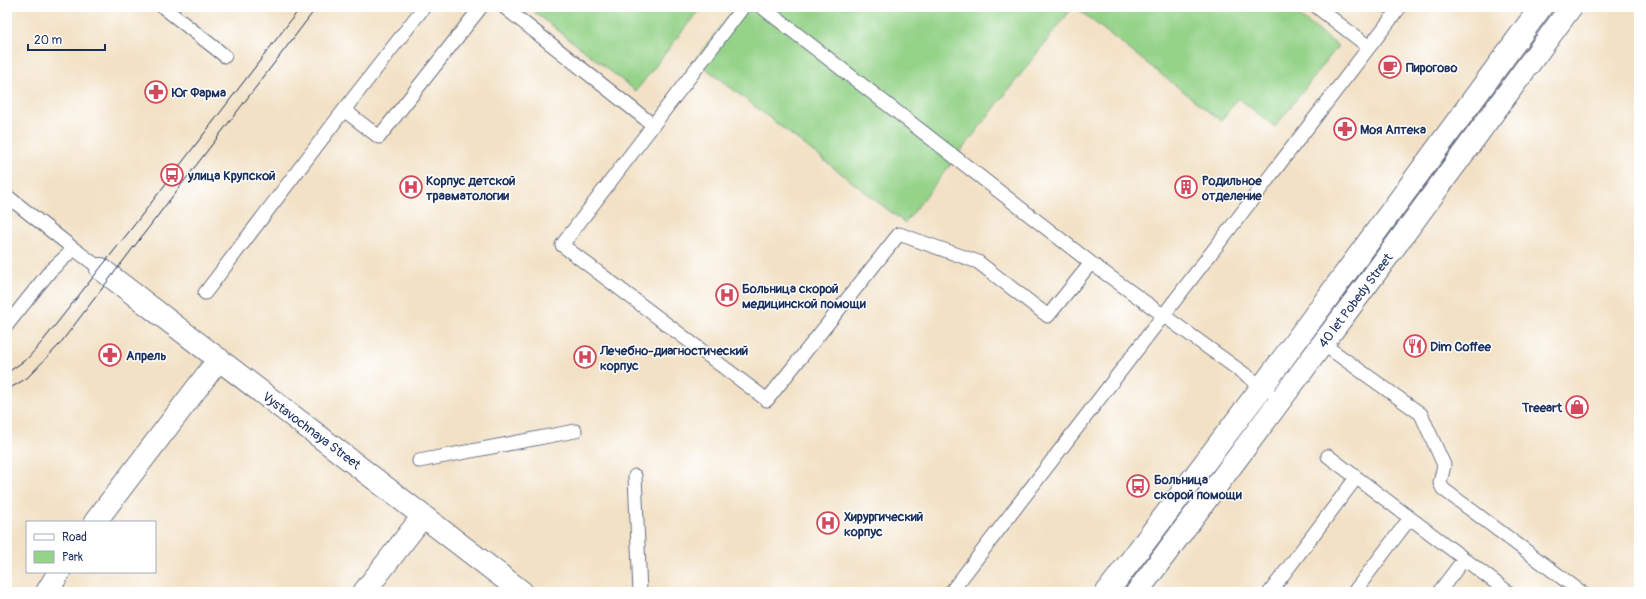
<svg xmlns="http://www.w3.org/2000/svg" width="1646" height="599" font-family="Pangolin,sans-serif">
<style>
.green{fill:#95d389;stroke:#588174}
.lines{fill:none;stroke-linecap:round;stroke-linejoin:round}
.lane-casing{stroke:#666d82;stroke-width:15}
.street-casing{stroke:#666d82;stroke-width:24}
.secondary-casing{stroke:#666d82;stroke-width:24}
.lane{stroke:#fff;stroke-width:13}
.street{stroke:#fff;stroke-width:22}
.secondary{stroke:#fff;stroke-width:22}
.tram{stroke:#1b2f5e;stroke-width:1}
.labels{text-anchor:middle;stroke-width:3;stroke-linejoin:round;paint-order:stroke}
.poi-label{font-size:13px;font-weight:bold;fill:#1b2f5e;stroke:#fff;text-anchor:start}
.street-label{font-size:13px;fill:#1b2f5e;stroke:#fff}
</style>
<rect width="100%" height="100%" fill="#fff"/>
<filter id="ink" filterUnits="userSpaceOnUse"><feTurbulence type="fractalNoise" baseFrequency=".025" numOctaves="2"/><feDisplacementMap in="SourceGraphic" scale="8" xChannelSelector="R" yChannelSelector="G"/><feConvolveMatrix kernelMatrix="1 2 1 2 8 2 1 2 1" color-interpolation-filters="sRGB"/></filter>
<filter id="wash" filterUnits="userSpaceOnUse"><feTurbulence type="fractalNoise" baseFrequency=".012" numOctaves="4" result="noise"/><feDisplacementMap in="SourceGraphic" scale="16" xChannelSelector="R" yChannelSelector="G"/><feGaussianBlur stdDeviation="0.9" result="paint"/><feColorMatrix in="noise" values="0 0 0 0 0 0 0 0 0 0 0 0 0 0 0 0 0 1.4 0 .05"/><feComposite in="paint" operator="in"/></filter>
<g filter="url(#wash)">
<rect width="100%" height="100%" fill="#f2e1c5"/>
<!-- green -->
<path class="green" d="M 528,7 L 701,7 L 636,91 Z
M 736,7 L 1073,7 L 905,223 L 695,60 Z
M 1075,7 L 1288,7 L 1338,46 L 1275,127 L 1238,98 L 1221,121 Z"/>
</g>
<g filter="url(#ink)">
<g class="lines">
<!-- lane casing -->
<g class="lane-casing">
<path id="lane" d="M 163,7 L 225,56
M 424,7 L 344,110 L 379,137 L 481,7
M 504,7 L 653,125
M 743,7 L 562,245 L 767,400 L 899,234 L 978,262 L 1048,316 L 1091,263
M 762,7 L 1091,263 L 1268,391
M 1317,7 L 1369,47
M 7,196 L 74,249
M 205,293 L 344,110
M 7,325 L 50,271 L 74,249 L 101,269
M 1323,344 L 1421,414 L 1444,465 L 1440,483 L 1443,489 L 1581,592
M 1328,456 L 1508,592
M 419,461 L 575,431
M 635,476 L 640,592
M 951,592 L 1400,7
M 1270,592 L 1356,478
M 1354,592 L 1410,518
M 1439,592 L 1464,559"/>
</g>
<!-- street casing -->
<g class="street-casing">
<path id="street" d="M 101,269 L 522,592
M 95,522 L 219,359
M 47,592 L 59,572
M 364,592 L 423,516"/>
</g>
<!-- secondary casing -->
<g class="secondary-casing">
<path id="secondary" d="M 1107,592 L 1262,387 L 1541,7
M 1137,592 L 1368,283 L 1571,7"/>
</g>
<!-- lane -->
<use href="#lane" class="lane"/>
<!-- street -->
<use href="#street" class="street"/>
<!-- secondary -->
<use href="#secondary" class="secondary"/>
<!-- tram -->
<path class="tram" d="M 7,373 L 28,358 L 42,342 L 128,233 L 301,7
M 7,390 L 27,378 L 59,345 L 317,7"/>
</g>
</g>
<!-- icons -->
<defs>
<g id="cafe-ring" transform="scale(1.15)"><circle r="9.5" fill="#fff" stroke="#d1495b" stroke-width="1.5"/><path d="M-5.5-4.5H6V0H3Q3 3.5 0 3.5H-2.5Q-5.5 3.5-5.5 0ZM3-3.2v2h1.7v-2ZM-6 4.5H4V6H-6Z" fill="#d1495b"/></g>
<g id="pharmacy-ring" transform="scale(1.15)"><circle r="9.5" fill="#fff" stroke="#d1495b" stroke-width="1.5"/><path d="M-2-6h4v4h4v4h-4v4h-4v-4h-4v-4h4Z" fill="#d1495b"/></g>
<g id="bus-ring" transform="scale(1.15)"><circle r="9.5" fill="#fff" stroke="#d1495b" stroke-width="1.5"/><path d="M-5-6H5V4H4V6H2V4H-2V6H-4V4H-5ZM-3.5-4V0h7V-4ZM-3.5 1.2v1.5H-2V1.2ZM2 1.2v1.5H3.5V1.2Z" fill="#d1495b"/></g>
<g id="hospital-ring" transform="scale(1.15)"><circle r="9.5" fill="#fff" stroke="#d1495b" stroke-width="1.5"/><path d="M-5-5h3v3.5h4V-5h3V5h-3V1.5h-4V5h-3Z" fill="#d1495b"/></g>
<g id="building-ring" transform="scale(1.15)"><circle r="9.5" fill="#fff" stroke="#d1495b" stroke-width="1.5"/><path d="M-4-6H4V6H1V3H-1V6H-4ZM-2.5-4.3h1.7v1.8h-1.7ZM.8-4.3h1.7v1.8H.8ZM-2.5-1h1.7V.8h-1.7ZM.8-1h1.7V.8H.8Z" fill="#d1495b"/></g>
<g id="restaurant-ring" transform="scale(1.15)"><circle r="9.5" fill="#fff" stroke="#d1495b" stroke-width="1.5"/><path d="M-5-6h1v4h1v-4h1v4h1v-4h1v5L-1.5 .5V6h-2V.5L-5-1ZM5-6V6H3V1.5H1.5Q1.5-4 5-6Z" fill="#d1495b"/></g>
<g id="shop-ring" transform="scale(1.15)"><circle r="9.5" fill="#fff" stroke="#d1495b" stroke-width="1.5"/><path d="M-5-2.5h2.3a2.7 3.5 0 0 1 5.4 0H5L5.5 6h-11ZM-1.5-2.5h3a1.5 2.3 0 0 0-3 0Z" fill="#d1495b"/></g>
</defs>
<g fill-rule="evenodd">
<use href="#cafe-ring" x="1390" y="67"/>
<use href="#pharmacy-ring" x="156" y="92"/>
<use href="#pharmacy-ring" x="1345" y="129"/>
<use href="#bus-ring" x="172" y="175"/>
<use href="#hospital-ring" x="411" y="187"/>
<use href="#building-ring" x="1186" y="187"/>
<use href="#hospital-ring" x="727" y="295"/>
<use href="#restaurant-ring" x="1415" y="346"/>
<use href="#pharmacy-ring" x="110" y="355"/>
<use href="#hospital-ring" x="585" y="357"/>
<use href="#shop-ring" x="1577" y="407"/>
<use href="#bus-ring" x="1138" y="486"/>
<use href="#hospital-ring" x="828" y="523"/>
</g>
<g class="labels">
<!-- poi labels -->
<g class="poi-label">
<text x="1406" y="72">Пирогово</text>
<text x="172" y="97">Юг Фарма</text>
<text x="1360" y="134">Моя Аптека</text>
<text x="188" y="180">улица Крупской</text>
<text x="426" y="185">Корпус детской<tspan x="426" dy="15">травматологии</tspan></text>
<text x="1202" y="185">Родильное<tspan x="1202" dy="15">отделение</tspan></text>
<text x="742" y="293">Больница скорой<tspan x="742" dy="15">медицинской помощи</tspan></text>
<text x="1430" y="351">Dim Coffee</text>
<text x="600" y="355">Лечебно-диагностический<tspan x="600" dy="15">корпус</tspan></text>
<text x="126" y="360">Апрель</text>
<text x="1562" y="412" text-anchor="end">Treeart</text>
<text x="1154" y="484">Больница<tspan x="1154" dy="15">скорой помощи</tspan></text>
<text x="844" y="521">Хирургический<tspan x="844" dy="15">корпус</tspan></text>
</g>
<!-- street labels -->
<g class="street-label">
<text transform="translate(1355 300) rotate(-53)" y="5">40 let Pobedy Street</text>
<text transform="translate(312 430) rotate(37)" y="5">Vystavochnaya Street</text>
</g>
</g>
<!-- margin -->
<rect width="1646" height="599" fill="none" stroke="#fff" stroke-width="24"/>
<!-- legend -->
<rect x="26" y="521" width="130" height="52" fill="#ffffff" stroke="#a4acbf"/>
<rect x="34" y="534" width="20" height="6" fill="#ffffff" stroke="#a4acbf"/>
<text x="62" y="541" font-size="12" fill="#1b2f5e">Road</text>
<rect x="34" y="551" width="20" height="12" fill="#95d389" stroke="#a4acbf"/>
<text x="62" y="561" font-size="12" fill="#1b2f5e">Park</text>
<!-- scale -->
<path d="M28 44v6h77v-6" fill="none" stroke="#1b2f5e" stroke-width="2"/>
<text x="34" y="44" font-size="12" fill="#1b2f5e" stroke="#ffffff" stroke-width="3" paint-order="stroke">20 m</text>
</svg>
